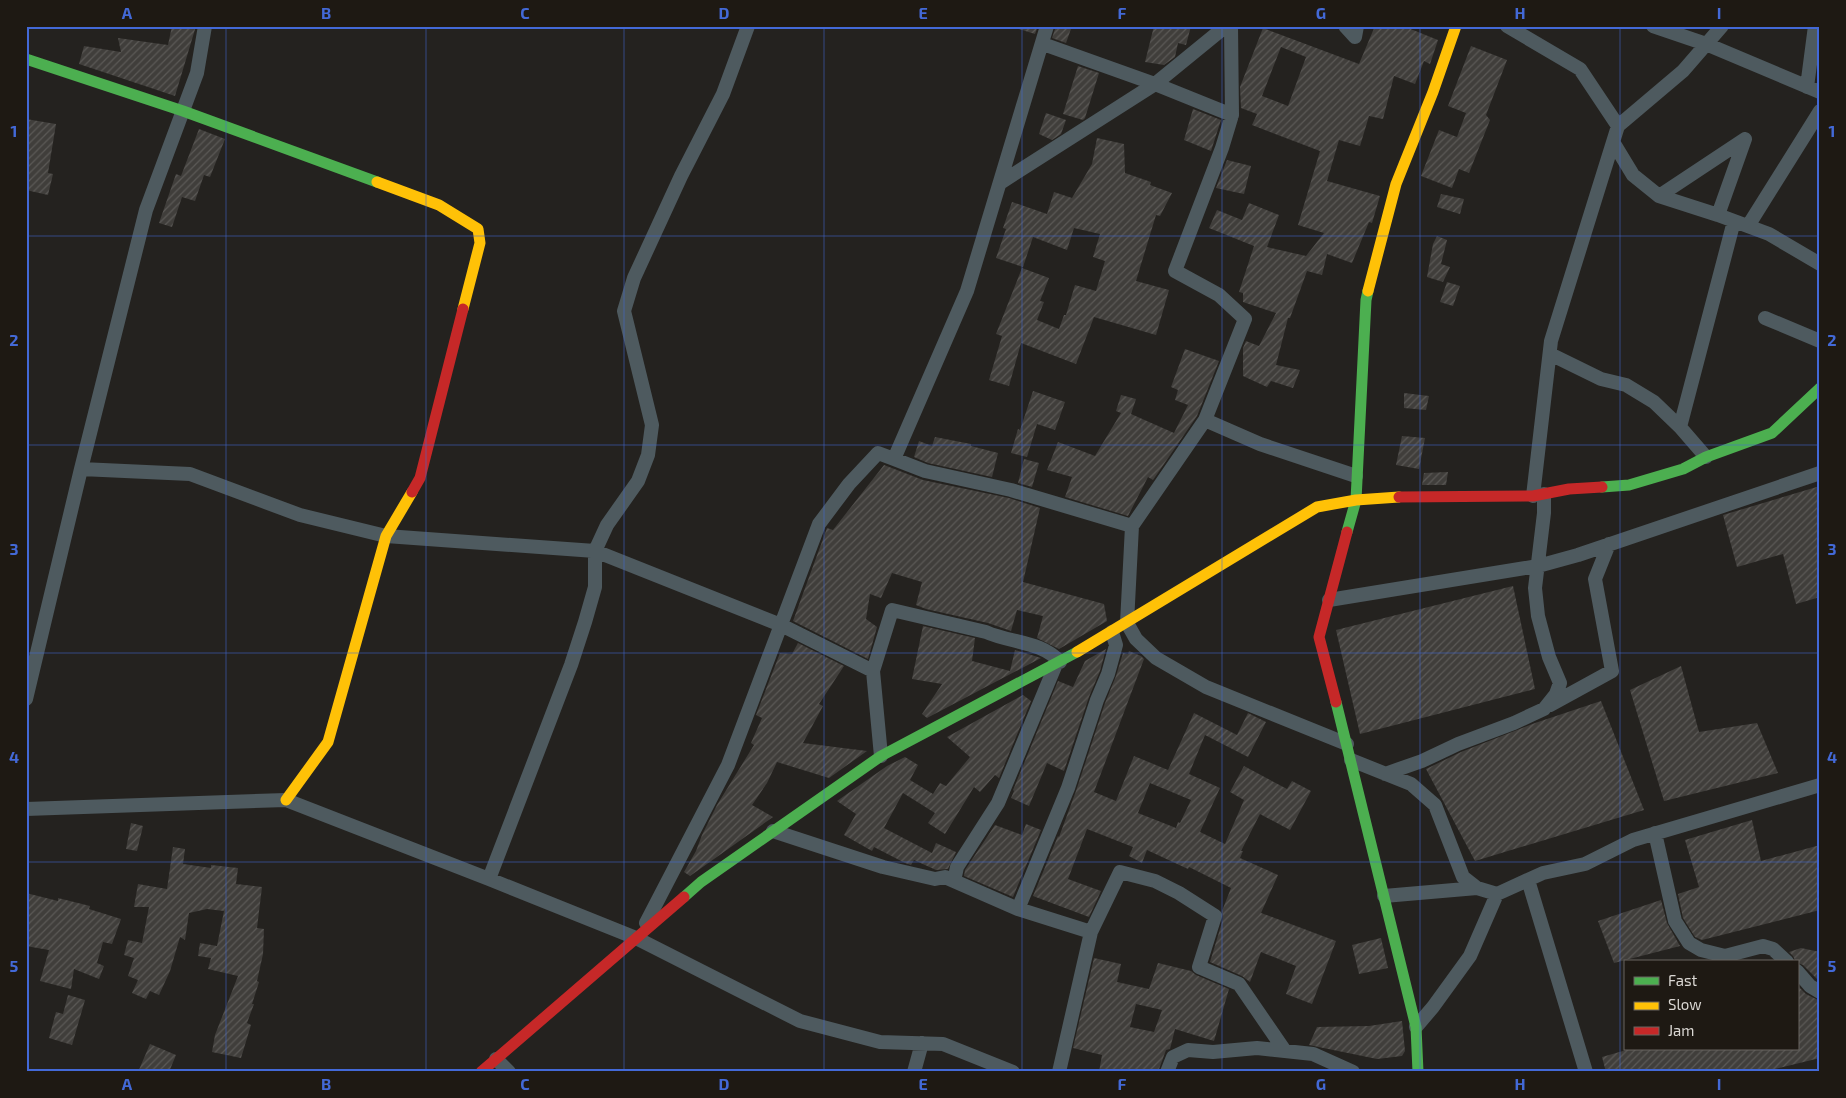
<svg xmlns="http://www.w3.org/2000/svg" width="1846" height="1098" font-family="'Exo 2',sans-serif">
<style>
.building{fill:url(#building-hatch);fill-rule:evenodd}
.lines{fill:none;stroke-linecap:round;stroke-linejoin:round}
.street{stroke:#4e5a5f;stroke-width:14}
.fast{stroke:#4caf50;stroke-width:11}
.slow{stroke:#ffc107;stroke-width:11}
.jam{stroke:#c62828;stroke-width:11}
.grid{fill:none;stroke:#4369d7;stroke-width:1;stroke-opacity:0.55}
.neatline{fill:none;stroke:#4369d7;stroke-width:2}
.grid-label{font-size:16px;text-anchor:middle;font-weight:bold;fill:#4369d7}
</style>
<defs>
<pattern id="building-hatch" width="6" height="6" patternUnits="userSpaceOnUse" patternTransform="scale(1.25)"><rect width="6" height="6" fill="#403e3b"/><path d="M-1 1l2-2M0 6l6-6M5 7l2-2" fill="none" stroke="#5b5956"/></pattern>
</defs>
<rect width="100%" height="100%" fill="#24221f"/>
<!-- building -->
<path class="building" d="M 172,26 L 196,26 L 175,96 L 79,64 L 84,46 L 121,52 L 118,38 L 168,45 Z
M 1019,26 L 1038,26 L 1035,34 L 1019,29 Z
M 1056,26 L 1072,26 L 1066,43 L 1052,38 Z
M 1154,26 L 1191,26 L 1186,45 L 1178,43 L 1175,57 L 1164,65 L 1145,62 Z
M 1375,26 L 1403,26 L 1438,40 L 1430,64 L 1424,61 L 1415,84 L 1394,76 L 1383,119 L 1369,116 L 1360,146 L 1339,140 L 1327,181 L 1380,196 L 1372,223 L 1369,222 L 1352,263 L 1327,254 L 1322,275 L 1307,271 L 1290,318 L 1288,318 L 1276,365 L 1300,370 L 1293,388 L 1271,381 L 1267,387 L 1243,376 L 1243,348 L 1246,341 L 1259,346 L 1276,313 L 1243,302 L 1243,293 L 1239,292 L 1254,246 L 1209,228 L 1217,210 L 1242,220 L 1249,203 L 1279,215 L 1267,247 L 1306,256 L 1324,233 L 1298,225 L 1320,151 L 1252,125 L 1257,114 L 1241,108 L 1240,87 L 1263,28 L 1359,64 ZM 1281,47 L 1306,57 L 1288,106 L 1262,96 Z
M 1471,46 L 1507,60 L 1486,115 L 1490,120 L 1469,173 L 1459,169 L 1452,188 L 1421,176 L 1439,130 L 1457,137 L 1466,113 L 1448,106 Z
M 1078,66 L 1099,73 L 1085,118 L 1083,120 L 1063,114 Z
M 1193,109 L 1221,120 L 1211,151 L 1184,140 Z
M 1046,113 L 1066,120 L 1061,134 L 1052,140 L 1039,134 Z
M 26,119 L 56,124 L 48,173 L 53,174 L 48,195 L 26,190 Z
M 199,129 L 225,139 L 210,177 L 204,175 L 195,201 L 182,197 L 172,227 L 159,223 L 176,174 L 181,176 Z
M 1097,138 L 1124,144 L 1125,173 L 1151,182 L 1150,185 L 1172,193 L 1160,216 L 1156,215 L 1136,281 L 1169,290 L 1156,335 L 1094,317 L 1076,364 L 1021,343 L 1009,386 L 989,380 L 1002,336 L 996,334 L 1022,268 L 1049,278 L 1040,301 L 1044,302 L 1037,320 L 1059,329 L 1064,315 L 1066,315 L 1075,285 L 1096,291 L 1105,261 L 1093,257 L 1100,234 L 1074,228 L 1067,250 L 1033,237 L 1023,267 L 996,258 L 1006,229 L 1003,228 L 1012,202 L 1047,214 L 1054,192 L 1072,198 L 1092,164 Z
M 1227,160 L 1251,166 L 1244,194 L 1216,188 Z
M 1441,194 L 1464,199 L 1460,214 L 1437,207 Z
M 1437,236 L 1447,240 L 1441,264 L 1450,267 L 1443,282 L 1427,277 L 1433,244 Z
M 1447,282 L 1460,286 L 1453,306 L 1440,302 Z
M 1185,349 L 1219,361 L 1197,416 L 1153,480 L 1148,477 L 1128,516 L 1065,497 L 1072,477 L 1047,470 L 1058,442 L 1095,456 L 1121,413 L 1116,411 L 1121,395 L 1136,399 L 1131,414 L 1174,433 L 1188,405 L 1175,400 L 1178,390 L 1171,387 Z
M 1033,391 L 1065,402 L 1055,430 L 1037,424 L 1027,457 L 1011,453 L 1018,429 L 1020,430 Z
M 1404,393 L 1429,396 L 1426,410 L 1404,408 Z
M 1402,436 L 1425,438 L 1419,469 L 1396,465 Z
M 935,437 L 971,444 L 971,446 L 998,453 L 992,477 L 928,463 L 914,457 L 919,441 L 932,446 Z
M 1024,459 L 1039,463 L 1032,487 L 1018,483 Z
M 884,465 L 923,480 L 1009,498 L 1040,508 L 1023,582 L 1104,604 L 1107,621 L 1059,649 L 1037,638 L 1043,616 L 1017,610 L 1011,631 L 988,623 L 926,609 L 916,605 L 922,582 L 892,573 L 881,598 L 870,594 L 866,619 L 877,627 L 868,659 L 793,621 L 827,528 L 833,530 Z
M 1448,472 L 1446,485 L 1422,485 L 1424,473 Z
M 1820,486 L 1820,597 L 1796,604 L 1783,554 L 1737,567 L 1723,515 Z
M 1513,586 L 1535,689 L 1360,734 L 1336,630 Z
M 923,626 L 975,638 L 972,661 L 1010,671 L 1015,650 L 1041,658 L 927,718 L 922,714 L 942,684 L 912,679 Z
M 798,643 L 844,666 L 819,704 L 823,706 L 803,743 L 867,751 L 829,778 L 777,762 L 767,783 L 752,805 L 773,817 L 690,876 L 684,872 L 696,851 L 702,835 L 717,805 L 754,745 L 751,743 L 762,718 L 756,715 L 780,653 L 792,654 Z
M 1106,649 L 1100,671 L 1089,697 L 1064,771 L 1047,763 L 1029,806 L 1011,798 L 1014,791 L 1013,790 L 1058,681 L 1073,687 L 1085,661 Z
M 1129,651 L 1141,656 L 1144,659 L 1094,792 L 1116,801 L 1134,756 L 1168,770 L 1194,713 L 1237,735 L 1248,713 L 1266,722 L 1248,757 L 1205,735 L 1189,774 L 1220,788 L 1200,832 L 1225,844 L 1244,800 L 1230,792 L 1244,766 L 1287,789 L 1292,781 L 1311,791 L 1290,830 L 1260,814 L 1241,851 L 1243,851 L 1240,858 L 1278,875 L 1261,913 L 1336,941 L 1312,1004 L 1286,994 L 1296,966 L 1261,952 L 1250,982 L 1242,976 L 1210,962 L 1223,919 L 1222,911 L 1231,888 L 1189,867 L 1188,869 L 1147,850 L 1142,863 L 1129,856 L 1133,847 L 1087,829 L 1068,879 L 1101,891 L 1089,917 L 1033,896 L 1058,836 L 1059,837 L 1076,791 L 1105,703 L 1116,676 L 1123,653 L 1128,654 ZM 1150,783 L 1191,800 L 1180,823 L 1178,822 L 1176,828 L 1138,813 Z
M 1681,666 L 1699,732 L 1757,723 L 1778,773 L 1664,801 L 1630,690 Z
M 1023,695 L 1031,701 L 999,778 L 995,775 L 980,792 L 974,787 L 945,834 L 928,823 L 935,813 L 903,793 L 884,828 L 932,853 L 936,843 L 956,852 L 948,869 L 936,870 L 914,860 L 911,865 L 905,863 L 874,847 L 872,851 L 844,835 L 856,814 L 837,801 L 887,766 L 905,757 L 918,765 L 910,780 L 933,794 L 940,783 L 946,786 L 970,757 L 947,737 Z
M 1601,701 L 1644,810 L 1475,861 L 1426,769 L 1461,752 L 1535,723 Z
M 1752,820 L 1761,861 L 1820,845 L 1820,910 L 1702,940 L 1695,937 L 1683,918 L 1678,894 L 1699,887 L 1685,840 Z
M 131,823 L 143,826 L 137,851 L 126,849 Z
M 1026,824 L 1041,830 L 1013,897 L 964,876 L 965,870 L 995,825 L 1022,835 Z
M 173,847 L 185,849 L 183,864 L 211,868 L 211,865 L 238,868 L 236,884 L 262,887 L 257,928 L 264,929 L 263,954 L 257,981 L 259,982 L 252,1004 L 254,1004 L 247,1023 L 251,1025 L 241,1058 L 212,1052 L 215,1035 L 238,976 L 208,969 L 211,958 L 198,956 L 200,943 L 217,946 L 224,911 L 207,909 L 189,913 L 185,940 L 180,937 L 170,971 L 159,995 L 150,991 L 146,999 L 132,993 L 138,980 L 128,976 L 134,958 L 124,955 L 128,940 L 142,943 L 149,907 L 134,907 L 138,884 L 167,889 Z
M 26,893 L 58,901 L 58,898 L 90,906 L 89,909 L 121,919 L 112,944 L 103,942 L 97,963 L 104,966 L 99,979 L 74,969 L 71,989 L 40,981 L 49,950 L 26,946 Z
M 1661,900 L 1667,923 L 1680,946 L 1614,963 L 1598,921 Z
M 1381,938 L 1388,968 L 1359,974 L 1352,945 Z
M 1801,948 L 1820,952 L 1820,982 L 1803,965 L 1796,962 L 1793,956 L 1789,952 Z
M 1094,958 L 1121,964 L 1117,982 L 1149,989 L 1158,963 L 1191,971 L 1196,975 L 1229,989 L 1214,1041 L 1175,1029 L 1170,1049 L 1166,1050 L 1158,1072 L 1099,1072 L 1102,1055 L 1073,1048 ZM 1136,1004 L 1162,1010 L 1154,1032 L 1130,1027 Z
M 1797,985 L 1806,994 L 1820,1001 L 1820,1058 L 1763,1072 L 1606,1072 L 1602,1057 L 1630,1049 L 1797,1049 Z
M 68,995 L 85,1000 L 72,1045 L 49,1038 L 56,1012 L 63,1014 Z
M 1402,1021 L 1405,1051 L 1402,1056 L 1377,1059 L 1309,1045 L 1317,1027 L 1369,1026 Z
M 150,1044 L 176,1055 L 169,1072 L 138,1072 Z"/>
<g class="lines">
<!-- street -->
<path class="street" d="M 1231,26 L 1232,115
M 1345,26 L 1355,37 L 1357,26
M 1507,26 L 1580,69 L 1618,126 L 1551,341 L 1533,496
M 1653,26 L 1706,44 L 1820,92
M 1043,44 L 1155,84 L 1232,115 L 1222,148 L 1175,271 L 1219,295 L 1245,319 L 1205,420 L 1132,526
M 1807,87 L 1815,26
M 1618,126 L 1683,71 L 1722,26
M 1613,142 L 1633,175 L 1659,196 L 1718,215 L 1769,234 L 1820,264
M 1000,183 L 1155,84 L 1226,26
M 1659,196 L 1745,139
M 1718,215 L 1745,139
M 1748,226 L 1820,111
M 1765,318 L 1820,341
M 1550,354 L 1601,379 L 1626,385 L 1654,402 L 1680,427 L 1706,457
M 1205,420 L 1260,444 L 1356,476
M 1680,427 L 1734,221
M 894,459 L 925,471 L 1011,490 L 1132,526 L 1127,623 L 1136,639 L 1156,658 L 1206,687 L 1347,744
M 81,469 L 190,474 L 300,515 L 386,536 L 595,551 L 781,625 L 873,671 L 881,756
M 1329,600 L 1538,566 L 1578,555 L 1820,473
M 1112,632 L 1116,645 L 1108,674 L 1097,700 L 1068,788 L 1018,909 L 1091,932 L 1120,872 L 1155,881 L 1179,893 L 1215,916 L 1199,967 L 1239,984 L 1285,1051
M 873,671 L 892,610 L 986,632 C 1010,643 1042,641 1060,662
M 26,699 L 81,469 L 146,210 L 197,73 L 205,26
M 1550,705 L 1612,671 L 1595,579 L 1609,544
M 1351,760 L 1411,784 L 1435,805 L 1463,877 L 1477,888 L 1497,894 L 1543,873 L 1585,864 L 1633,840 L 1820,785
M 1385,774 L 1422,761 L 1458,744 L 1514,723 L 1544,709 L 1556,694 L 1560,683 L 1549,657 L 1538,616 L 1535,588 L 1544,513 L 1544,494
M 26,809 L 286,800 L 489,879 L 636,938 L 800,1021 L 880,1042 L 943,1044 L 1013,1072
M 773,831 L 883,867 L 935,879 L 945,877 L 954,881 L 957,867 L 998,803 L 1056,664
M 1655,833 L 1675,921 L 1689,943 L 1701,950 L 1725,956 L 1763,946 L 1773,949 L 1787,962
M 489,879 L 571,665 L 585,622 L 595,587 L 595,551 L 607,525 L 638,481 L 648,455 L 652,425 L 624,311 L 634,278 L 681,176 L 723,94 L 748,26
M 1528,880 L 1586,1072
M 954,881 L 1018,909
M 1384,896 L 1477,888
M 646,923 L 728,765 L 819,524 L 849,484 L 878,453 L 894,459 L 967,291 L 1047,26
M 1797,971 L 1810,986 L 1820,992
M 1416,1027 L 1433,1007 L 1470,956 L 1497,894
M 496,1059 L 509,1072
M 914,1072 L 922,1043
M 1059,1072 L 1091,932
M 1167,1072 L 1173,1057 L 1188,1050 L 1213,1052 L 1257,1048 L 1313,1054 L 1353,1072"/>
<!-- fast -->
<path class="fast" d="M 26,59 L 183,111 L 377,182
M 1602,487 L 1629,485 L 1683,469 L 1706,457 L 1772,433 L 1820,388
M 1347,532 L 1356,500 L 1366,300 L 1368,291
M 1336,702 L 1416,1027 L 1418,1072
M 684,897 L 701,882 L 881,756 L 1077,652"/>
<!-- slow -->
<path class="slow" d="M 377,182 L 439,205 L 478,229 L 480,243 L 463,309
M 1368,291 L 1396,184 L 1433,92 L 1456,26
M 1077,652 L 1317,507 L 1356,500 L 1399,497
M 286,800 L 328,742 L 386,536 L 412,492"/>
<!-- jam -->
<path class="jam" d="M 412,492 L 420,478 L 463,309
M 1399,497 L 1533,496 L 1569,489 L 1602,487
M 1336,702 L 1319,637 L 1347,532
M 481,1072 L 684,897"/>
</g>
<!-- grid -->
<path class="grid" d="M 226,26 L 226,1072M 426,26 L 426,1072M 624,26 L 624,1072M 824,26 L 824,1072M 1022,26 L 1022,1072M 1222,26 L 1222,1072M 1420,26 L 1420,1072M 1620,26 L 1620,1072M 26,236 L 1820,236M 26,445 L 1820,445M 26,653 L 1820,653M 26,862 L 1820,862"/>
<!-- border -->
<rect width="1846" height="1098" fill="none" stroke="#1e1913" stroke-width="55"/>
<!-- legend -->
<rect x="1624" y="960" width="175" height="90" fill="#1e1913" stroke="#696560"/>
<rect x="1634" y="977" width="25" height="8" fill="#4caf50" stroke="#696560"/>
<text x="1668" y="986" font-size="15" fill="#dad7d3">Fast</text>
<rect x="1634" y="1002" width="25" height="8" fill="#ffc107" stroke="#696560"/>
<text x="1668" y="1010" font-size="15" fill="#dad7d3">Slow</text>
<rect x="1634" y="1027" width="25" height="8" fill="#c62828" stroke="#696560"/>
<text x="1668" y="1036" font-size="15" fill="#dad7d3">Jam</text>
<rect x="28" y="28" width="1790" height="1042" class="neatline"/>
<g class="grid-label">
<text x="127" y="19">A</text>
<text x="326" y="19">B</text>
<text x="525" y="19">C</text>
<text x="724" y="19">D</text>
<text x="923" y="19">E</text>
<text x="1122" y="19">F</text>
<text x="1321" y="19">G</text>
<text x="1520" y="19">H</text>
<text x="1719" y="19">I</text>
<text x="14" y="137">1</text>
<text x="1832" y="137">1</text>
<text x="14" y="346">2</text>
<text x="1832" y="346">2</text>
<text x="14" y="555">3</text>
<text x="1832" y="555">3</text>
<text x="14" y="763">4</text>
<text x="1832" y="763">4</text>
<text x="14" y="972">5</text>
<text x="1832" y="972">5</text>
<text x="127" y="1090">A</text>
<text x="326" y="1090">B</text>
<text x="525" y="1090">C</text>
<text x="724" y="1090">D</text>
<text x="923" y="1090">E</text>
<text x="1122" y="1090">F</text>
<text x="1321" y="1090">G</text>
<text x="1520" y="1090">H</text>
<text x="1719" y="1090">I</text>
</g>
</svg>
